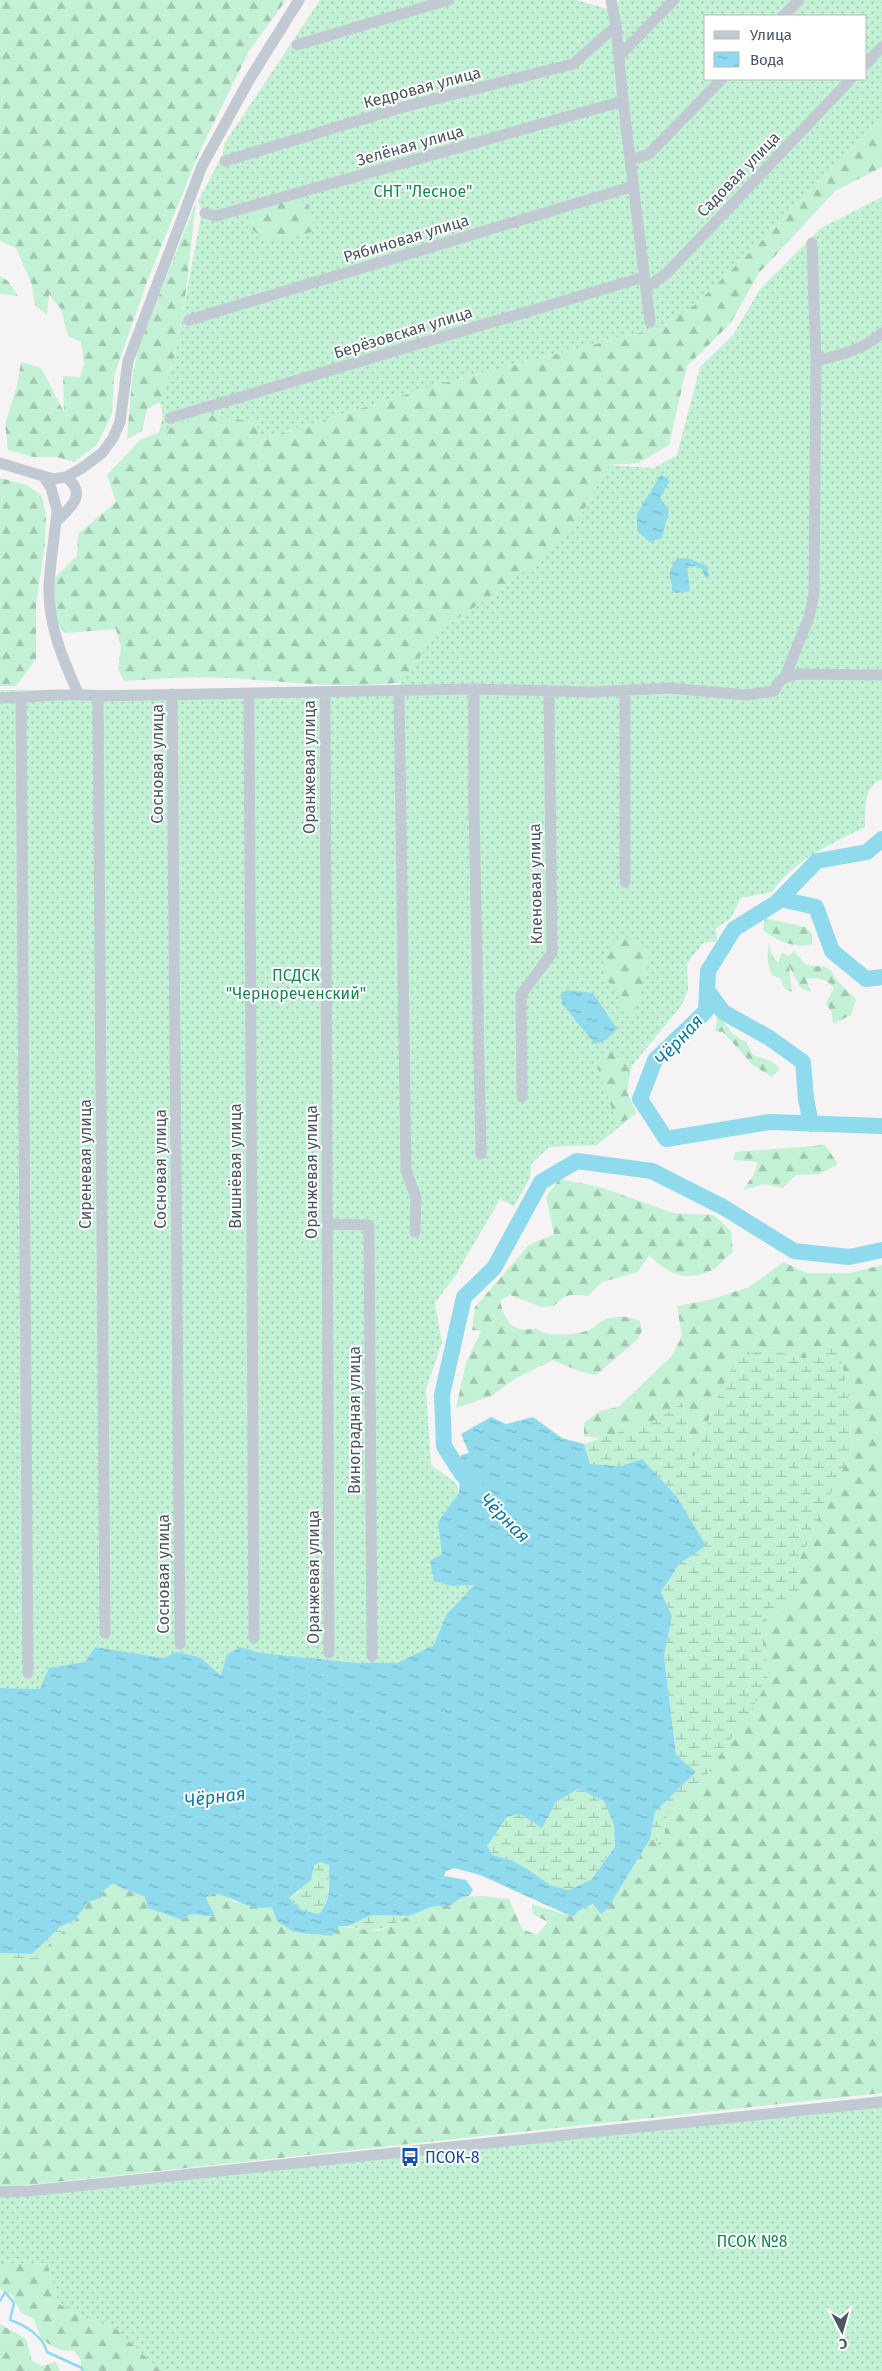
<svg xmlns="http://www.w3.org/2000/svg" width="882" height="2371" font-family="'Fira Sans',sans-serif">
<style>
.grass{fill:url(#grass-dots);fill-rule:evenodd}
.forest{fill:url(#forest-firs)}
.wetland{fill:url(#wetland-marsh)}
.water{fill:url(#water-ripples);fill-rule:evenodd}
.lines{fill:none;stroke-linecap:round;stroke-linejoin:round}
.stream{stroke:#90daee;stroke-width:2.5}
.river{stroke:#90daee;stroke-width:16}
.minor{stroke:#c1cad2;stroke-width:11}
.labels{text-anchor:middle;stroke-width:4;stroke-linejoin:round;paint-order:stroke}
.street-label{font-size:16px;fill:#4a5661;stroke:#fff}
.park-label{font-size:16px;fill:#17864f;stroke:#fff}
.transit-label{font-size:16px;fill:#164399;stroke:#fff;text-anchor:start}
.water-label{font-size:18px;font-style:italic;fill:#0c7c9b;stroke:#fff}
</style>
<defs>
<pattern id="grass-dots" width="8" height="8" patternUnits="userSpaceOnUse" patternTransform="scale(1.25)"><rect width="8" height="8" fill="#c3f1d5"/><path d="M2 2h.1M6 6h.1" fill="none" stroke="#a0c6b0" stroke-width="1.8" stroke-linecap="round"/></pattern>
<pattern id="forest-firs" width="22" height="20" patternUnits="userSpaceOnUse" patternTransform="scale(1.25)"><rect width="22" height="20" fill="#c3f1d5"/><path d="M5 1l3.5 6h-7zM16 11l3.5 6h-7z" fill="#a0c6b0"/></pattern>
<pattern id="wetland-marsh" width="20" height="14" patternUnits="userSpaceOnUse" patternTransform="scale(1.25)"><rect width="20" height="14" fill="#c3f1d5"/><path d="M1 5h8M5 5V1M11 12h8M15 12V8" fill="none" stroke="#a0c6b0"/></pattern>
<pattern id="water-ripples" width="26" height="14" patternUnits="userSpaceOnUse" patternTransform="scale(1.25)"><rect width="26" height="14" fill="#90daee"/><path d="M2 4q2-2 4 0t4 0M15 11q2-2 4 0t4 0" fill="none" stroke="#78b4c4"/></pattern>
</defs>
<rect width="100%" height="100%" fill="#f5f3f3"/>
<!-- grass -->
<path class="grass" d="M 320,0 L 575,0 L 608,9 L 620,0 L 882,0 L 882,117 L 777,226 L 695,305 L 655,329 L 443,383 L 262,439 L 204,414 L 159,433 L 163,415 L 160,402 L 175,355 L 202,211 L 198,201 L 223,154 L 224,144 ZM 706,16 L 866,16 L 866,79 L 706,79 Z
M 882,197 L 882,780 C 862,785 866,812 865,827 C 831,844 794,860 772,892 L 741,898 L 730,919 L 716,928 L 717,941 L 703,943 L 687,963 L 688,990 L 681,1006 L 631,1067 L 627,1092 L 636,1113 L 597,1145 L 549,1147 L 531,1164 L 530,1178 L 514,1206 L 500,1199 L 455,1276 L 435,1303 L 442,1343 L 426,1389 L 431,1465 L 456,1483 L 459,1493 L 438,1522 L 452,1586 L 475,1584 L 446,1615 L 434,1645 L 397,1663 L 358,1663 L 260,1653 L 240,1647 L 222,1675 L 200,1657 L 176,1652 L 164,1658 L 95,1647 L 85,1662 L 49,1668 L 40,1689 L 0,1688 L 0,690 L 397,689 L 436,633 L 497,592 L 582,513 L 609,465 L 654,468 L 677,455 L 700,367 L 733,335 L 760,289 L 821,228 Z
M 882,2096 L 882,2371 L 161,2371 L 115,2328 L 87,2319 L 59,2304 L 47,2263 L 0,2264 L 0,2194 Z"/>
<!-- forest -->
<path class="forest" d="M 0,0 L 286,0 L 249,51 L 198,155 L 147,282 L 114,376 L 112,414 L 97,445 L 74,462 L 57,457 L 34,457 L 8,450 L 5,424 L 17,386 L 21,362 L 41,368 L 64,412 L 63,376 L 80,377 L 84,363 L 81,342 L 68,336 L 61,309 L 49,294 L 47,315 L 35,305 L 32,285 L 16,248 L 0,241 Z
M 882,117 L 882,167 L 835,191 L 759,273 L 730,324 L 687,366 L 669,445 L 638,463 L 609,465 L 582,513 L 552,550 L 497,592 L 436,633 L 403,682 C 344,690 286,681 227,678 C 193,676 158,679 124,681 L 118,669 L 121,647 L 116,629 L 65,633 L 56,621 L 53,579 L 77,556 L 78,534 L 116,502 L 107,475 L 140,440 L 204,414 L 255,422 L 263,439 L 443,383 L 655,329 L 695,305 L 777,226 Z
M 293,198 L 309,205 L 315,231 L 282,240 L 263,239 L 250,227 L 251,212 Z
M 196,202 L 185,299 L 175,355 L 160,402 L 147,409 L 142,431 L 127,439 L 132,379 L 138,349 Z
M 0,276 L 8,281 L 18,296 L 0,294 Z
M 0,478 L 27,485 L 42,496 L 46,515 L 45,544 L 36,604 L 36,659 L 16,686 L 0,686 Z
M 765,918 L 805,927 L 812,934 L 812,944 C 796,949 775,940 763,930 Z
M 627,938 L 649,949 L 648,966 L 632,1019 L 623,1007 L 617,988 L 604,979 L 610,942 Z
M 769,943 L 773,957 L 778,963 L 782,952 L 788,956 L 794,951 L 806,965 L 825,967 L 832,971 C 836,984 848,989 856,1000 L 851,1015 L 833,1024 L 832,1013 L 826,1003 L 834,988 C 826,978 818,977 806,979 L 811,992 L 801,988 L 789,966 L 792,992 L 785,989 L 780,978 L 772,975 C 767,964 767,955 769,943 Z
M 718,1015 L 734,1035 L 746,1042 L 753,1055 L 773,1062 L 780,1069 L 772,1077 L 753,1065 L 723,1032 L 715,1031 Z
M 605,1048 L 631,1067 L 627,1092 L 636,1113 L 618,1126 L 598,1069 Z
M 825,1145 L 838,1164 L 819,1174 L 796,1175 L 783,1188 L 764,1184 L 743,1190 L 754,1174 L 758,1162 L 733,1160 L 735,1152 Z
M 559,1179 L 600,1187 L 673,1213 L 714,1215 L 731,1231 L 733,1252 C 726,1257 719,1266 712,1270 C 685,1283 668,1274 649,1255 L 638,1272 L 602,1282 L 588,1296 C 572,1294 565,1293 554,1306 L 542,1307 L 510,1295 L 500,1300 C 504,1321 513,1334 536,1328 C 545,1338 577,1335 589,1330 C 594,1328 598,1323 602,1321 C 614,1315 629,1316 640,1321 L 642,1331 L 637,1340 L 596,1375 L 581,1372 L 553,1360 L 518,1377 L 491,1396 L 456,1408 L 466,1363 L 481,1331 L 472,1330 L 475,1307 L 529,1245 L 554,1234 L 546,1197 Z
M 784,1262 L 807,1273 L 851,1273 L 882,1265 L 882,2093 L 0,2188 L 0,1959 L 35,1957 L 75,1920 L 88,1902 L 101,1898 L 103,1891 L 113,1882 L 126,1890 L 144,1896 L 148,1908 L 182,1920 C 192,1909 202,1919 215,1916 L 206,1898 L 213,1893 L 225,1895 L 234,1902 L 272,1907 L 294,1932 L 332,1936 L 338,1926 L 379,1931 L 409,1916 L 431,1907 L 451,1905 L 462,1897 L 480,1896 L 509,1899 L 522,1929 L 537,1935 L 548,1922 L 533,1914 L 532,1904 L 573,1917 L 578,1911 L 594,1904 L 601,1914 L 608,1908 L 650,1839 L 656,1840 L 662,1850 L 667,1815 L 705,1777 L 770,1669 L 763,1646 L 760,1622 L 791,1604 L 796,1567 L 852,1449 L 848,1394 L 838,1344 L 804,1359 C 786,1352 761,1347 743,1357 C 727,1365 703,1437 694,1457 L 687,1449 L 688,1422 L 682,1403 L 656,1420 L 603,1439 L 584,1436 L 584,1423 L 600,1411 L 618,1407 L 672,1356 L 682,1336 L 677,1306 L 709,1300 L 749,1287 Z
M 47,2263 L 59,2304 L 87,2319 L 115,2328 L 161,2371 L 81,2371 L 81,2360 L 74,2351 L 60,2350 L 42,2340 L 33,2318 L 21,2313 L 12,2295 L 0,2289 L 0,2264 Z
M 0,2324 L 26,2339 L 32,2361 L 42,2366 L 56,2362 L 60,2371 L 0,2371 Z"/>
<!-- wetland -->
<path class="wetland" d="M 838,1343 L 848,1394 L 852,1449 L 796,1567 L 801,1587 L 791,1604 L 760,1622 L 763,1646 L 770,1669 L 762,1693 L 705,1777 L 667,1815 L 662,1851 L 656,1840 L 650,1839 L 655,1812 L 696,1772 L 676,1755 L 664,1656 L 672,1616 L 661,1592 L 680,1563 L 621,1466 L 590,1464 L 584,1444 L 656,1420 L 682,1403 L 688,1422 L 687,1449 L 694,1457 C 703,1437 727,1365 743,1356 C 762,1347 786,1352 804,1359 Z
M 580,1789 L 604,1801 L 614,1825 L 615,1847 L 591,1880 L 569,1890 L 550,1885 L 529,1870 L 511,1860 L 493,1855 L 487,1846 L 507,1817 L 520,1814 L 542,1827 L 556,1802 Z
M 320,1862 L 329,1865 C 329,1885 331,1898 319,1914 L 302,1910 L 289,1898 L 298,1893 L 314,1864 Z
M 372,1915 L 409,1916 C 383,1929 377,1934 348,1926 Z
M 75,1920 L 35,1958 L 0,1959 L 0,1953 L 32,1954 L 60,1927 Z"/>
<!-- water -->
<path class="water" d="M 661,474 L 670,481 L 660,497 L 669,511 L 662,538 L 650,542 L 637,531 L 637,514 Z
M 677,558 L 690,559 L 707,566 L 709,577 L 705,577 L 702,569 L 695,566 L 687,567 L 690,591 L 676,593 L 672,590 C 673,584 671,584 670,578 C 669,570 673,564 677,558 Z
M 567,990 L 593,993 L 617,1029 L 606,1040 L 595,1044 L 563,1005 L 560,995 Z
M 491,1417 L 506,1424 L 533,1417 L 562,1438 L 584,1444 L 590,1464 L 621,1466 L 642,1459 L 677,1497 L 706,1546 L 680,1563 L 661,1592 L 672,1616 L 664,1656 L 676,1755 L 696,1772 L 655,1812 L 650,1839 L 608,1908 L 601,1914 L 593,1904 L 578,1911 L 573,1917 L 480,1875 L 454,1868 L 446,1871 L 444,1876 L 466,1880 L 473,1890 L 469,1896 L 462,1897 L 451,1905 L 431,1907 L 409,1916 L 372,1915 L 348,1926 L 339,1926 L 332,1936 L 294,1932 L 277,1921 L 272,1907 C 246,1911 236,1897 213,1893 L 206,1898 L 215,1916 C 202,1918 192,1909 182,1920 L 148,1908 L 144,1896 L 126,1890 L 113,1883 L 103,1891 L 101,1898 L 88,1902 L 75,1920 L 60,1927 L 32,1954 L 0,1953 L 0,1688 L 40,1689 L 49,1668 L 85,1662 L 95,1647 L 164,1658 L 176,1652 L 200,1657 L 221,1675 L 227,1655 L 240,1647 L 261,1653 L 358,1663 L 397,1663 L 434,1645 L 446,1615 L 474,1585 L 452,1586 L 434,1581 L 430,1561 L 442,1554 L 438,1522 L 459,1493 L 461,1455 L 469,1453 L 461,1434 ZM 579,1789 L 604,1801 L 614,1825 L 615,1847 L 591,1880 L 569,1890 L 550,1885 L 529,1870 L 511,1860 L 493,1855 L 487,1846 L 507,1817 L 520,1814 L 542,1828 L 556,1802 ZM 320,1862 L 329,1865 C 329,1884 332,1899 319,1914 L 302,1910 L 289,1898 L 311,1880 L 314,1865 Z"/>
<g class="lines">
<!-- stream -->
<path class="stream" d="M 0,2301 L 5,2292 L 14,2303 L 10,2320 C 25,2325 43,2336 47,2352 L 82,2368 L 83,2371"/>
<!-- river -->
<path class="river" d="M 882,839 L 867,852 L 817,861 L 776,903 L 734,929 L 708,971 L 706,1011 L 655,1060 L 640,1099 L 666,1139 L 770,1122 L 882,1126
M 780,899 L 816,907 L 832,951 L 866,979 L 882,977
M 707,990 L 723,1012 L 768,1037 L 803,1062 L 806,1099 L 811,1124
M 475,1487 L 461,1473 L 444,1446 L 442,1395 L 464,1297 L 494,1268 L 541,1182 L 577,1161 L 652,1171 L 723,1207 L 794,1251 L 849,1257 L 882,1250"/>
<!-- minor -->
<path class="minor" d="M 611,0 L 616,26 L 623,101 L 650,322
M 783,16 L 799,0
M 297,45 L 448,0
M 619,56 L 674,0
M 866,64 L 882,47
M 631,160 L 649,154 L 722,79
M 225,161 L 400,108 L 573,64 L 616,26
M 205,213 L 216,216 L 623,101
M 646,288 L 667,273 L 851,79
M 189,320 L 634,186
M 816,361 C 840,355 863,350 882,333
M 170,418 L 644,277
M 0,463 L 43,476 L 51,488 L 57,510 C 55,536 50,561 49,587 C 48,624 63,660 78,693
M 43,476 L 54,479 L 66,477 L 82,468 L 102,453 L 113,438 L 120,422 L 128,361 L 202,166 L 249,80 L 299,0
M 56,522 C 71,507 88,494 66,477
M 785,677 L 809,617 L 814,594 L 816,361 L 812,243
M 474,689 L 474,809 L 481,1154
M 399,691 L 406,1171 L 416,1197 L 415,1232
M 625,691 L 625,882
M 325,692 L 329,1653
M 172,694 L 180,1644
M 249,694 L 254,1638
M 98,696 L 105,1633
M 0,698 C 33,698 66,692 98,696 L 474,689 L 592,692 L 669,688 L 747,695 L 774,691 L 779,682 L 785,677 L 799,674 L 882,675
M 21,698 L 28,1673
M 522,1097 L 521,995 L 552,953 L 549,691
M 328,1224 L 369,1225 L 372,1656
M 0,2192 L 29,2191 L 882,2102"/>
</g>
<!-- icons -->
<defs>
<g id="bus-bare" transform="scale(1.5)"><path d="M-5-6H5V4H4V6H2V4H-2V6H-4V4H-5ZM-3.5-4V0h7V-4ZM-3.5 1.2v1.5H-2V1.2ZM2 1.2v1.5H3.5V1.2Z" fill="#1a4fb4" stroke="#fff" stroke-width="2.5" paint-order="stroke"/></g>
</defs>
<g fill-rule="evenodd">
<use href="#bus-bare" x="410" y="2157"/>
</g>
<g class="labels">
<!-- street labels -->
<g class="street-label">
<text transform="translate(422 87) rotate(-15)" y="6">Кедровая улица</text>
<text transform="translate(410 145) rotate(-16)" y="6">Зелёная улица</text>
<text transform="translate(738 174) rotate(-46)" y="6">Садовая улица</text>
<text transform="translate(406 238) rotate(-17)" y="6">Рябиновая улица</text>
<text transform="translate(403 332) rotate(-17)" y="6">Берёзовская улица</text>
<text transform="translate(157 764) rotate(-90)" y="6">Сосновая улица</text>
<text transform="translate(309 767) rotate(-90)" y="6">Оранжевая улица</text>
<text transform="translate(535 884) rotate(-91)" y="6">Кленовая улица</text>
<text transform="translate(85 1164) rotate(-90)" y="6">Сиреневая улица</text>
<text transform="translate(235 1166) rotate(-90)" y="6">Вишнёвая улица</text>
<text transform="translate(160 1169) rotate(-90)" y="6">Сосновая улица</text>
<text transform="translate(311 1172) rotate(-90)" y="6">Оранжевая улица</text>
<text transform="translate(354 1420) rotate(-90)" y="6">Виноградная улица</text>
<text transform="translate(163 1574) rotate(-90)" y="6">Сосновая улица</text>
<text transform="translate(313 1577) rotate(-90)" y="6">Оранжевая улица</text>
</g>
<!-- park labels -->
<g class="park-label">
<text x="423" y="197">СНТ "Лесное"</text>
<text x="296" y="981">ПСДСК<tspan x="296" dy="18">"Чернореченский"</tspan></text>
<text x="752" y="2247">ПСОК №8</text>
</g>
<!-- transit labels -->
<g class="transit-label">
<text x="425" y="2163">ПСОК-8</text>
</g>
<!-- water labels -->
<g class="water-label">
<text transform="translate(679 1040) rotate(-47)" y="6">Чёрная</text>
<text transform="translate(505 1518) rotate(45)" y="6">Чёрная</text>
<text transform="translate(215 1797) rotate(-7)" y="6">Чёрная</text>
</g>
</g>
<!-- legend -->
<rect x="704" y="15" width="162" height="65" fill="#ffffff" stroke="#b7bbc0"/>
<rect x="714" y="31" width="25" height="8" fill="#c1cad2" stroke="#b7bbc0"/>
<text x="750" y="40" font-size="15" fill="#4a5661">Улица</text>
<rect x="714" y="52" width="25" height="15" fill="url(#water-ripples)" stroke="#b7bbc0"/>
<text x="750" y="65" font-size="15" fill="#4a5661">Вода</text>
<!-- north arrow -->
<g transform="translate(842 2331) rotate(174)" stroke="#ffffff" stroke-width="4" paint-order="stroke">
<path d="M0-4L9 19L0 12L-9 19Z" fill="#4a5661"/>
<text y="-8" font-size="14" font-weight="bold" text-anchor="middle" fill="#4a5661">С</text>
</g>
</svg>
